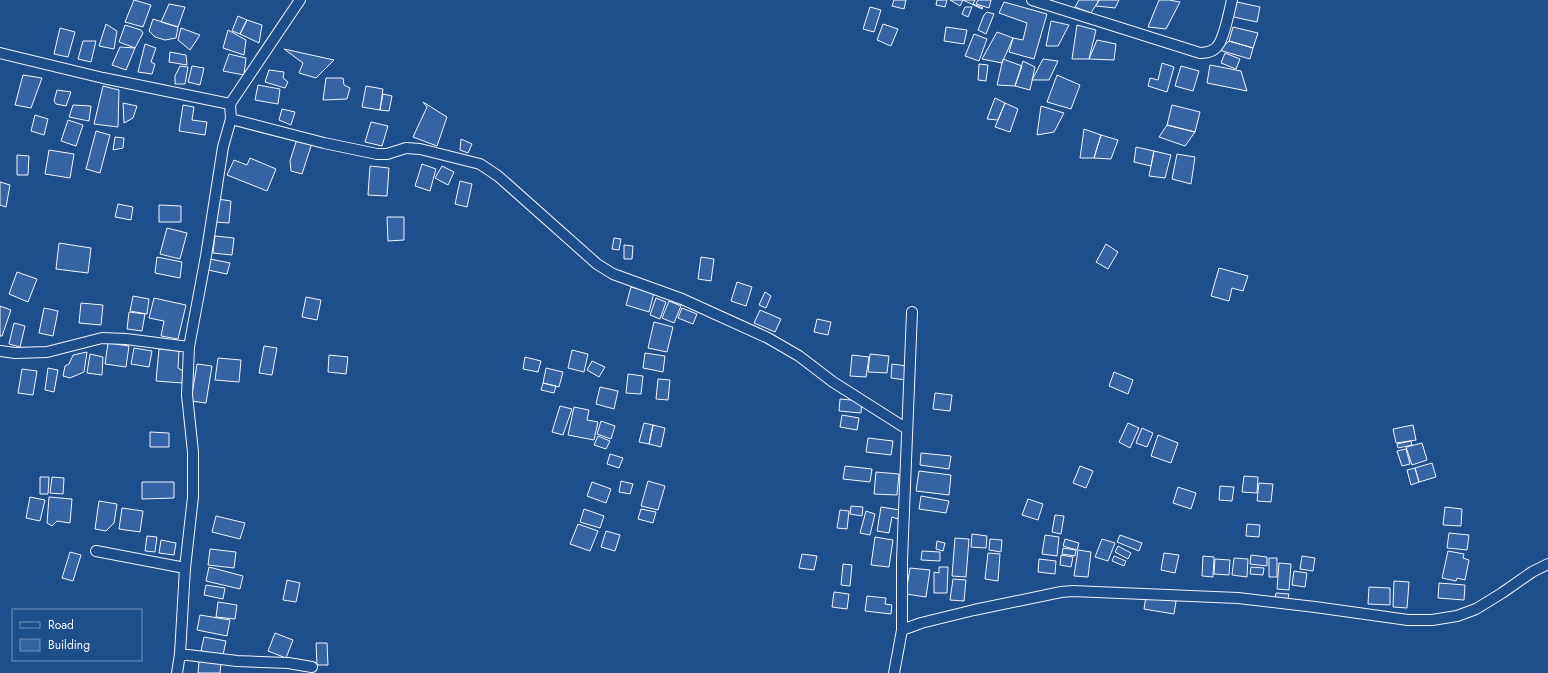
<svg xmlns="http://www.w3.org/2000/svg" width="1548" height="673" font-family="Jost,sans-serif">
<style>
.building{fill:#3563a3;stroke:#f2f6ff}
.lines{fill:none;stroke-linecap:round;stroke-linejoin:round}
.street-casing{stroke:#f2f6ff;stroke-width:12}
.street{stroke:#1f4e8c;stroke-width:10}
</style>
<rect width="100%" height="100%" fill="#1f4e8c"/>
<!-- building -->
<path class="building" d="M 134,0 L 151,5 L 143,27 L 125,22 Z
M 894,0 L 906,0 L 904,9 L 892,6 Z
M 937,0 L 947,0 L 945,7 L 936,5 Z
M 950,0 L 975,0 L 973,4 L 983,8 L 982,9 L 963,0 L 960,6 Z
M 978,0 L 991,0 L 989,8 L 976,4 Z
M 1079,0 L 1099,0 L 1091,13 L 1075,7 Z
M 1099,0 L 1119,0 L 1115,8 L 1096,6 Z
M 1159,0 L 1169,0 L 1180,2 L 1166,29 L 1148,27 Z
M 1232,1 L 1260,7 L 1257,22 L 1229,16 Z
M 1004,2 L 1047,14 L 1034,59 L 1009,52 L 1013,38 L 1023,40 L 1027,23 L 999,13 Z
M 169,4 L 185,7 L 178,27 L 161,22 Z
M 870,7 L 881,10 L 874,32 L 863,29 Z
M 965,7 L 972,7 L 968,17 L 962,14 Z
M 987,12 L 994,14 L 986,34 L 978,30 L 984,15 Z
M 238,16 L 247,20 L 240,34 L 232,31 Z
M 153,19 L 178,27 L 176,38 L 165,40 L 155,37 L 149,31 Z
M 247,20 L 262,25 L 259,43 L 240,34 Z
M 1051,21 L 1069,25 L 1058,46 L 1046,46 Z
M 106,24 L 117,31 L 114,49 L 99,46 Z
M 883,24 L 898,29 L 891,46 L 877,40 Z
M 125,25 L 141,30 L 143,33 L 135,48 L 119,42 Z
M 1077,25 L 1096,30 L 1089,59 L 1072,59 Z
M 946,27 L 967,30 L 964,44 L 944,41 Z
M 1233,27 L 1258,33 L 1253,48 L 1229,41 Z
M 60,28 L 75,32 L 68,57 L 54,54 Z
M 181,28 L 200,35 L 190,50 L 178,40 Z
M 228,30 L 246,40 L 244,55 L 223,48 Z
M 997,32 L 1013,38 L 1002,63 L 982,59 Z
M 974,34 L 987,39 L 979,61 L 965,56 Z
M 1097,40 L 1116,44 L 1114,60 L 1089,59 Z
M 83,41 L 96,41 L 91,62 L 78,59 Z
M 1229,41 L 1253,48 L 1250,59 L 1219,50 Z
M 145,44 L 156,48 L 151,62 L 155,64 L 152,74 L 138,72 Z
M 120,47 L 135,48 L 126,70 L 112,65 Z
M 284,49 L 334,60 L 316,78 L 299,73 L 303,63 Z
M 170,52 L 186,55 L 187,65 L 169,62 Z
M 1225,53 L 1240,59 L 1236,69 L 1221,63 Z
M 229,54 L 246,58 L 244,75 L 223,71 Z
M 1003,59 L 1022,66 L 1015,86 L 997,85 Z
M 1043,59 L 1058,61 L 1049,80 L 1032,80 Z
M 1023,61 L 1035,67 L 1030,90 L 1015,86 Z
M 1162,63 L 1174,67 L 1167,92 L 1148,86 L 1150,78 L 1158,80 Z
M 979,64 L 988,65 L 986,81 L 978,80 Z
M 1210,65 L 1241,71 L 1247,91 L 1207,83 Z
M 180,66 L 188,67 L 185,84 L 175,84 L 175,76 Z
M 192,66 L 204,68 L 200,85 L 188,82 Z
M 1181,66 L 1199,71 L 1193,91 L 1175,86 Z
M 269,70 L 284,72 L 283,78 L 288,82 L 285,88 L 265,82 Z
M 23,75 L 42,78 L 31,108 L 15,105 Z
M 1057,75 L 1080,85 L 1071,109 L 1047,102 Z
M 326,78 L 343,78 L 344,85 L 350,88 L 347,99 L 323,100 Z
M 258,85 L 280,89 L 278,104 L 255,100 Z
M 103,86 L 119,90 L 118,127 L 94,124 Z
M 366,86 L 383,89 L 380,110 L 362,107 Z
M 57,90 L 71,92 L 66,106 L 56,104 L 54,101 Z
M 383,94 L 392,96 L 389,111 L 380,110 Z
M 995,98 L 1005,103 L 998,120 L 987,119 Z
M 423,102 L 447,117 L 437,146 L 413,137 L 427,107 Z
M 123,103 L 137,106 L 133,118 L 124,123 Z
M 1005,103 L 1018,109 L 1010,132 L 995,127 Z
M 73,105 L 91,106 L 89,121 L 69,117 Z
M 183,105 L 194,107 L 192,120 L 207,122 L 205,135 L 179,131 Z
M 1172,105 L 1200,112 L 1195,132 L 1167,125 Z
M 1041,106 L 1064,113 L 1054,132 L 1037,135 Z
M 282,109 L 295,112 L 291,125 L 279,120 Z
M 35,115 L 48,119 L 44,135 L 31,131 Z
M 68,120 L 83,125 L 76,146 L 61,141 Z
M 371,122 L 388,126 L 382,146 L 365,142 Z
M 1167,125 L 1195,132 L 1185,146 L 1159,137 Z
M 1084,129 L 1101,135 L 1094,158 L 1080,158 Z
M 96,131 L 110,135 L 100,173 L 86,169 Z
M 1101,135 L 1118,140 L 1111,159 L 1094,158 Z
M 115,137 L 124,138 L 123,148 L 113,150 Z
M 297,139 L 312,143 L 302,174 L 291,171 L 290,161 Z
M 461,139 L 472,144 L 468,153 L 460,150 Z
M 1136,147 L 1154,151 L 1151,166 L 1134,162 Z
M 49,150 L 74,154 L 70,178 L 45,174 Z
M 1154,151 L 1171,155 L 1165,178 L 1149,176 Z
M 1177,154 L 1195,157 L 1191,184 L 1172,179 Z
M 17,155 L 29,156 L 28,175 L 17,175 Z
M 250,158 L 276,169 L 267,191 L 227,175 L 234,160 L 247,165 Z
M 422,164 L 436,169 L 430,191 L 415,186 Z
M 370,166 L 389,168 L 387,196 L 368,195 Z
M 442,166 L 454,172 L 448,185 L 435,178 Z
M 460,181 L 472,184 L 467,207 L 455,204 Z
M 0,182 L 10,185 L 6,207 L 0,205 Z
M 218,199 L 231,201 L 229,223 L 215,222 Z
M 118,204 L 133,207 L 131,220 L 115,217 Z
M 159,205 L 181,206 L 181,222 L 159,222 Z
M 387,217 L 404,217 L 404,240 L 388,241 Z
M 167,228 L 187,233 L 180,259 L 160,254 Z
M 215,236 L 234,238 L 232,255 L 213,253 Z
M 614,238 L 621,239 L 619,250 L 612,249 Z
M 59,243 L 91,248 L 88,273 L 56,269 Z
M 1106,244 L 1118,252 L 1108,269 L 1096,262 Z
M 624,245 L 633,246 L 632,259 L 624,259 Z
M 157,257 L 182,262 L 180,278 L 155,273 Z
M 701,257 L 714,259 L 711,281 L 698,279 Z
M 210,259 L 230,263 L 227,274 L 208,270 Z
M 1219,268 L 1248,276 L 1243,291 L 1232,288 L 1229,301 L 1211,296 Z
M 17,272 L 37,279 L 28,302 L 9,294 Z
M 737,282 L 752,287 L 746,306 L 731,301 Z
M 631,287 L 654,293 L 649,312 L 626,305 Z
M 765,292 L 771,296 L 766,308 L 759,305 Z
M 133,296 L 149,299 L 147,314 L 130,311 Z
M 306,297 L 321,300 L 317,320 L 302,317 Z
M 154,298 L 186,305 L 178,339 L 161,336 L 164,321 L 149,318 Z
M 656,298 L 666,302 L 660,319 L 650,315 Z
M 669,301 L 681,306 L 674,323 L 662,318 Z
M 81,303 L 103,305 L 101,325 L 79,323 Z
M 0,306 L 11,310 L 2,336 L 0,336 Z
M 44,308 L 58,311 L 53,336 L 39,333 Z
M 682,308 L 697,314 L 693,324 L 678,318 Z
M 760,310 L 781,319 L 775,332 L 754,323 Z
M 129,312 L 145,314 L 142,331 L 127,329 Z
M 817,319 L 831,322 L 828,335 L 814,332 Z
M 654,322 L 673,327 L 667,352 L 648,348 Z
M 14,323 L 25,326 L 20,347 L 9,344 Z
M 108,343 L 129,346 L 126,367 L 105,364 Z
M 264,346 L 277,348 L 272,375 L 259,373 Z
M 134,348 L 152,351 L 149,367 L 131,364 Z
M 159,349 L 179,351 L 178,368 L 183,371 L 182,383 L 156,381 Z
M 572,350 L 588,354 L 584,372 L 568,368 Z
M 87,352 L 84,372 L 70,378 L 63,376 L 65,366 L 69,364 L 73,355 Z
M 645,353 L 665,356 L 663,372 L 643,368 Z
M 90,354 L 103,357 L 102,375 L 87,373 Z
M 870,354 L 889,356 L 887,373 L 868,372 Z
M 329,355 L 348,357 L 346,374 L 328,372 Z
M 852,355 L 869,357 L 866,377 L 850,376 Z
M 525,357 L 541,361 L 538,372 L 523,369 Z
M 218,358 L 241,360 L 239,382 L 215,380 Z
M 592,361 L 605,367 L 599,377 L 587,370 Z
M 197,364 L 212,366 L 206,403 L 191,401 Z
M 892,364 L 907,366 L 906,380 L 891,378 Z
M 48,368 L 58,370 L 54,392 L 45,390 Z
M 546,368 L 563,372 L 559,387 L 543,383 Z
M 22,369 L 37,371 L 33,395 L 18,393 Z
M 1114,372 L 1133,380 L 1128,394 L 1109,386 Z
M 628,374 L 643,376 L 641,394 L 626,393 Z
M 658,379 L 670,380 L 668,400 L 656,399 Z
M 543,383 L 556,386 L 554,393 L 541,390 Z
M 600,387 L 618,391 L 614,409 L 596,404 Z
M 935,393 L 952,395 L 950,411 L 933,409 Z
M 840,399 L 862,401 L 861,413 L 839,411 Z
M 560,406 L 572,409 L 563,435 L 552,432 Z
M 574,407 L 589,410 L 587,420 L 598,422 L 594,440 L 568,435 Z
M 842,415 L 859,418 L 857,430 L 840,427 Z
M 601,421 L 615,426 L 611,439 L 597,434 Z
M 644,423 L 653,425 L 649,444 L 639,442 Z
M 1128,423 L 1139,428 L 1130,448 L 1119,442 Z
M 653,425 L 665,428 L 661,447 L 649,444 Z
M 1413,425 L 1416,440 L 1396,443 L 1393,429 Z
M 1142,428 L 1153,433 L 1147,447 L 1136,443 Z
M 150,432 L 169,433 L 169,447 L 150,447 Z
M 1158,435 L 1178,443 L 1171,463 L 1151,456 Z
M 598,436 L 610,441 L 606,449 L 594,445 Z
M 868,438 L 893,441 L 891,455 L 866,452 Z
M 1411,441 L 1412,445 L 1398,448 L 1397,444 Z
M 1422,443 L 1427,460 L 1412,465 L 1406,447 Z
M 1406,449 L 1410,464 L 1402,466 L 1397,451 Z
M 921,453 L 951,456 L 949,469 L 920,465 Z
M 610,454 L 623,458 L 619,468 L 607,464 Z
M 1432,463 L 1436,477 L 1419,482 L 1415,468 Z
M 845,466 L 872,469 L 870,482 L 843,479 Z
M 1080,466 L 1093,471 L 1086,488 L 1073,483 Z
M 1415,468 L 1419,482 L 1411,485 L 1407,470 Z
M 919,471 L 951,475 L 949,495 L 916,491 Z
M 876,472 L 899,474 L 897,495 L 874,494 Z
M 1244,476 L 1258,477 L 1257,493 L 1242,492 Z
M 40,477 L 49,477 L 48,494 L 40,494 Z
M 52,477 L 64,478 L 63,494 L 50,493 Z
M 621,481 L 633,484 L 630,494 L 619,492 Z
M 648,481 L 665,486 L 658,510 L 641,506 Z
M 142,482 L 174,482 L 174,498 L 142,499 Z
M 592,482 L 611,489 L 606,503 L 587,496 Z
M 1259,483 L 1273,484 L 1271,502 L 1257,501 Z
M 1220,486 L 1234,487 L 1232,501 L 1219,500 Z
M 1178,487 L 1196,493 L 1191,509 L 1173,503 Z
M 921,496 L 949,501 L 946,513 L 919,509 Z
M 30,497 L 45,500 L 40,521 L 26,518 Z
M 49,497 L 72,499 L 70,523 L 57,521 L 52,526 L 47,523 Z
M 1028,499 L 1043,504 L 1038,520 L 1022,515 Z
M 99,501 L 117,504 L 114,523 L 106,531 L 95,529 Z
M 851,506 L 863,507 L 862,516 L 850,514 Z
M 881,507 L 900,510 L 898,519 L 892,517 L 889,533 L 877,531 Z
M 1445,507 L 1462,509 L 1461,526 L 1443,525 Z
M 122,508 L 143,511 L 140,532 L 119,529 Z
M 584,509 L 604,516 L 600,528 L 580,522 Z
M 641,509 L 656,512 L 653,523 L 638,519 Z
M 840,510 L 849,511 L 847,529 L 837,528 Z
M 866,511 L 875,514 L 870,535 L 860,533 Z
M 1055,515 L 1064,516 L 1061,534 L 1052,532 Z
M 216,516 L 245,523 L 240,539 L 212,532 Z
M 578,524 L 598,531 L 590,551 L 570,544 Z
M 1247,524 L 1260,525 L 1259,537 L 1246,536 Z
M 606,531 L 620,535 L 615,551 L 601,547 Z
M 1449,533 L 1469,535 L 1467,550 L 1447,548 Z
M 972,534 L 987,536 L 986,548 L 971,547 Z
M 1045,535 L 1059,537 L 1057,556 L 1042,554 Z
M 1120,535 L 1142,543 L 1139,551 L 1117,542 Z
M 147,536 L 157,537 L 155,552 L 145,551 Z
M 875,537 L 893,540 L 889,567 L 871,565 Z
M 955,538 L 969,539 L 966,577 L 952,576 Z
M 990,539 L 1002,540 L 1001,552 L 989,550 Z
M 1065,539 L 1079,543 L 1077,550 L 1063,546 Z
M 1102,539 L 1115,543 L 1108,561 L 1095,557 Z
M 161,540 L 176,543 L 174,555 L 159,553 Z
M 937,541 L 945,543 L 943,551 L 936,549 Z
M 1118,546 L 1131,553 L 1128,559 L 1115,552 Z
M 1063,548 L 1076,550 L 1075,556 L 1062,554 Z
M 210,549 L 236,552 L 234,568 L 208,565 Z
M 1078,550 L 1091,552 L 1088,577 L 1074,576 Z
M 922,551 L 940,552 L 940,561 L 921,560 Z
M 1448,551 L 1464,554 L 1463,558 L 1469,560 L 1465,580 L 1457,578 L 1456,581 L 1442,578 Z
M 70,552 L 81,555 L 73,581 L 62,578 Z
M 988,553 L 1000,554 L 998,581 L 985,579 Z
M 1164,553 L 1179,555 L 1175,573 L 1161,570 Z
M 802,554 L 817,556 L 814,570 L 799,568 Z
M 1061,555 L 1073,557 L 1071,567 L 1060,565 Z
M 1251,555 L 1267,557 L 1267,566 L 1250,564 Z
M 1114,556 L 1126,561 L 1124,566 L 1112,561 Z
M 1203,556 L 1214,557 L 1213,577 L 1202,576 Z
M 1302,556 L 1315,558 L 1313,571 L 1300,569 Z
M 1234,558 L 1248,559 L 1247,577 L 1232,575 Z
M 1269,558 L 1277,558 L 1277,577 L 1269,577 Z
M 1039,559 L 1056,561 L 1055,574 L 1038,572 Z
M 1215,559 L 1230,560 L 1229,575 L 1214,574 Z
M 1279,563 L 1291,564 L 1289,590 L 1277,589 Z
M 843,564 L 852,565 L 850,586 L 841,585 Z
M 209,567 L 243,576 L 240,589 L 206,581 Z
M 939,567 L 948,567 L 947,593 L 934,593 L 934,572 L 939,573 Z
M 1251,567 L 1264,568 L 1263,575 L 1250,574 Z
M 910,568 L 930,570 L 926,597 L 906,594 Z
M 1294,571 L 1307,573 L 1305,587 L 1292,585 Z
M 953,579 L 966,580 L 964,601 L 950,600 Z
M 287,580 L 300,583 L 296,602 L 283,600 Z
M 1394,581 L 1409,582 L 1407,608 L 1393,607 Z
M 1439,583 L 1465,585 L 1464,600 L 1438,598 Z
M 206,585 L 225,588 L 223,599 L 204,595 Z
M 1369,587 L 1390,588 L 1390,605 L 1368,604 Z
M 834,592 L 849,594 L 847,609 L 832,607 Z
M 1276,593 L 1289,594 L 1288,599 L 1275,598 Z
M 867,596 L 886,598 L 885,604 L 892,605 L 891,614 L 865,611 Z
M 1146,596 L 1176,601 L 1174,614 L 1144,609 Z
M 218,602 L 237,605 L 235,619 L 216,617 Z
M 200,615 L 230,620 L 227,636 L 197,630 Z
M 275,633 L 293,640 L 286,658 L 268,651 Z
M 204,637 L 226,641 L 223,655 L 201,651 Z
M 316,643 L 327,643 L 328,665 L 317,665 Z
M 199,661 L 221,663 L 220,673 L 198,673 Z"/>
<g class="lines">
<!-- street casing -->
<g class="street-casing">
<path id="street" d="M 1032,0 L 1200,53 C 1208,53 1215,51 1219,44 C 1225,34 1229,12 1232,0
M 0,53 L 103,78 L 230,104
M 231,119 L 324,143 L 377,154 L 387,154 L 406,148 L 420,149 L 480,164 L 498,176 L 597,264 L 613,274 L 682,299 L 768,338 L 799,356 L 833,382 L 907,429
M 0,351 L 15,353 L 47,352 L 102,338 L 126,339 L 189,347
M 96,551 L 185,568
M 902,630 L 902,560 L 912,312
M 180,654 L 237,661 L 288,663 L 312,667
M 177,673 L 180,654 L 185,568 L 193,497 L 193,452 L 187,395 L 189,347 L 206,256 L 223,147 L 231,119 L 230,104 L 300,0
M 894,673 L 902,630 L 921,623 L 974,610 L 1061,592 L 1073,591 L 1238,598 L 1315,607 L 1408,620 L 1432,620 L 1457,616 L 1476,609 L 1502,593 L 1532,572 L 1548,564"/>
</g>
<!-- street -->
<use href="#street" class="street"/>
</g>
<!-- legend -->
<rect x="12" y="609" width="130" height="52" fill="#1f4e8c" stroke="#7391ba"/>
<rect x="20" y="622" width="20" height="6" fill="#1f4e8c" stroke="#7391ba"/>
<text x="48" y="629" font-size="12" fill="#f2f6ff">Road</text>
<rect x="20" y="639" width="20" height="12" fill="#3563a3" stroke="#7391ba"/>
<text x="48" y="649" font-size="12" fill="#f2f6ff">Building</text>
</svg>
